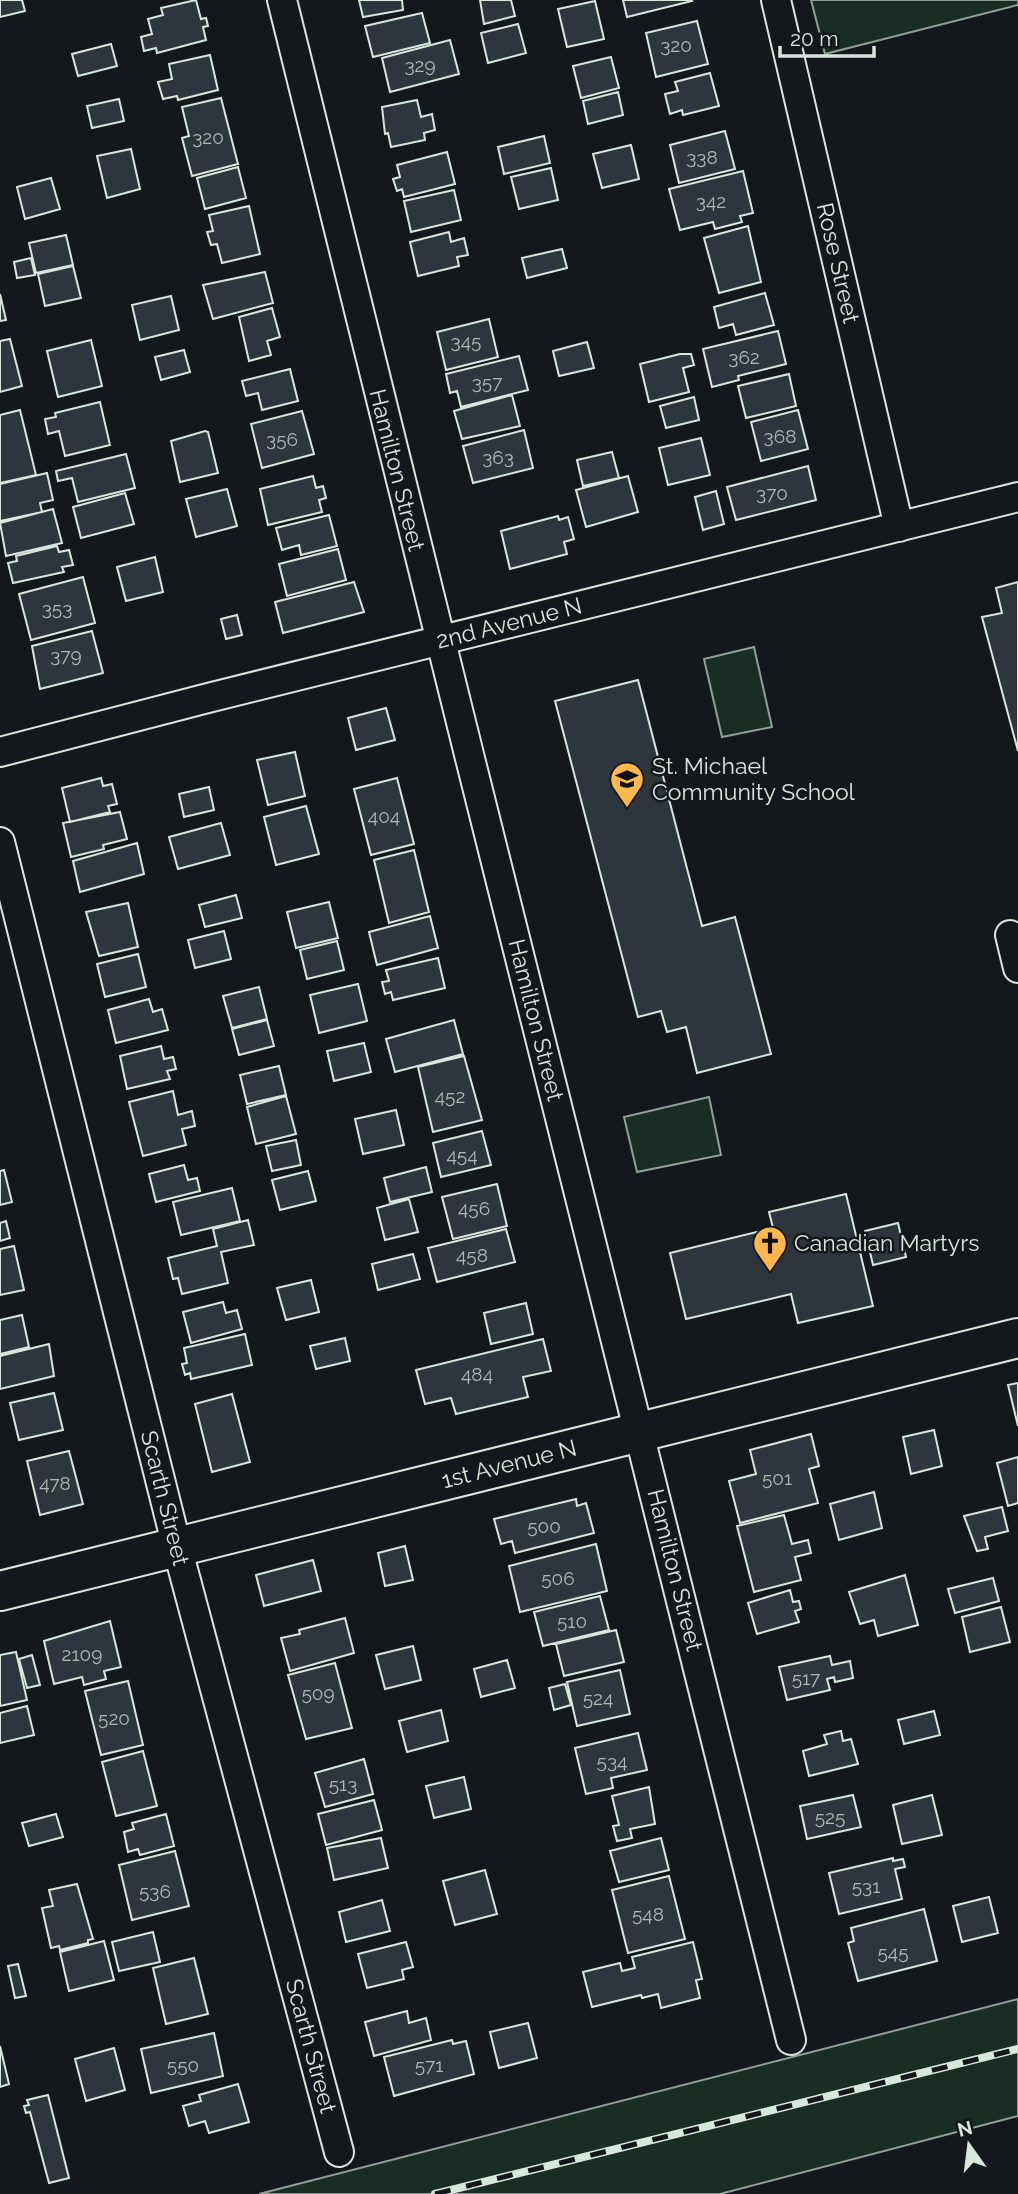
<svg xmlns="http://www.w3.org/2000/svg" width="1018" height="2194" font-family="Raleway,sans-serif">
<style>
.green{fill:#1a2d24;stroke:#939e99;stroke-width:2}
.building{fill:#2c363c;stroke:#d8e6dc;stroke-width:2}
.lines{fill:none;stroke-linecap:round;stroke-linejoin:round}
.street-casing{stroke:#d8e6dc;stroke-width:32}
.secondary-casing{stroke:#d8e6dc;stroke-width:42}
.street{stroke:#14181c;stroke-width:28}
.secondary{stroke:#14181c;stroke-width:38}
.rail-casing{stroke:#d8e6dc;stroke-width:8}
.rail{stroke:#14181c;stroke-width:5;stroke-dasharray:16;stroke-linecap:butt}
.labels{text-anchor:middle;stroke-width:5;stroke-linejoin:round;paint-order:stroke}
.number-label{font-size:19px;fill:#adbab4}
.street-label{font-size:23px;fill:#d8e6dc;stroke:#14181c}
.poi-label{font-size:23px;fill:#d8e6dc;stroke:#14181c;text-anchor:start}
</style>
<rect width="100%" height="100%" fill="#14181c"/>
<!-- green -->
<path class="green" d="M 811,0 L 1018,0 L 1018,5 L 825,54 Z
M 754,647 L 772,727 L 722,737 L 704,659 Z
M 709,1097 L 721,1155 L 637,1172 L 624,1117 Z
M 1018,1999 L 1018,2116 L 720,2194 L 259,2194 Z"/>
<!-- building -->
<path class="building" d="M 0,0 L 22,0 L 25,11 L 0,17 Z
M 196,0 L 201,19 L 206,18 L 208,26 L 203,27 L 206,40 L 157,53 L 156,48 L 144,51 L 141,37 L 152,34 L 148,19 L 163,15 L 161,8 Z
M 359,0 L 402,0 L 403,10 L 363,17 Z
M 480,0 L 511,0 L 515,16 L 484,24 Z
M 623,0 L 691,0 L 692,1 L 627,17 Z
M 595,1 L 604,39 L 567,47 L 558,9 Z
M 422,13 L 430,43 L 373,57 L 365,26 Z
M 697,21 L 708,64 L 656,77 L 646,33 Z
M 518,24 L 526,53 L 488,63 L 481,33 Z
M 450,40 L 459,74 L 390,92 L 382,58 Z
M 111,44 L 117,66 L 78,76 L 72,54 Z
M 210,55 L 218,90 L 178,100 L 177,96 L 163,99 L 158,82 L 172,79 L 169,64 Z
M 611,57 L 619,88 L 581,98 L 573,66 Z
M 710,73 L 719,106 L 683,115 L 682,110 L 670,114 L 665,94 L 678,91 L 675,82 Z
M 618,92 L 623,115 L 588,124 L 583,101 Z
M 221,98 L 238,164 L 192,176 L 182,138 L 189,136 L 182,107 Z
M 119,99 L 124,121 L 92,128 L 87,106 Z
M 417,100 L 421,117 L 432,114 L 435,130 L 424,133 L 425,140 L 391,147 L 388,133 L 385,134 L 382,107 Z
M 725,131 L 735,169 L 679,183 L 670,145 Z
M 544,136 L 550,163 L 504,174 L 498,147 Z
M 631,145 L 639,179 L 602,188 L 593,154 Z
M 131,149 L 140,189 L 107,198 L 97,156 Z
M 447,152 L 455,184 L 404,197 L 402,189 L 397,191 L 393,179 L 400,177 L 397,165 Z
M 238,167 L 246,198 L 205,209 L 197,178 Z
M 551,168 L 558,200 L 519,209 L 511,177 Z
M 743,171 L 753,213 L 740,216 L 742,222 L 715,229 L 713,222 L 680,230 L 669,189 Z
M 51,178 L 60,209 L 25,219 L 17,187 Z
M 454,190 L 461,220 L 411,232 L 404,201 Z
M 249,206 L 260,254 L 222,263 L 217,244 L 211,245 L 207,232 L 213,231 L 209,215 Z
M 748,226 L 761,282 L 719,293 L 704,238 Z
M 449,232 L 451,242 L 464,238 L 468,255 L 457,257 L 459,266 L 418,276 L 410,242 Z
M 66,235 L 73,265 L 36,273 L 29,243 Z
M 562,249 L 567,268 L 527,278 L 522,258 Z
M 31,258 L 35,275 L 17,278 L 14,262 Z
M 73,266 L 81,298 L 45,306 L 38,274 Z
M 265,272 L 273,303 L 213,319 L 203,285 Z
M 765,293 L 774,325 L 736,335 L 733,324 L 719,328 L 714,307 Z
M 0,294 L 6,320 L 0,321 Z
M 171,296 L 179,330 L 140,340 L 132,305 Z
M 272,308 L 280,337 L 267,341 L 271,355 L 249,361 L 239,317 Z
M 489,319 L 498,357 L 446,370 L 437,332 Z
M 778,331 L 786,364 L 738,376 L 739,380 L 712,387 L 703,349 Z
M 10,339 L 22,386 L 0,392 L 0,341 Z
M 91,340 L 102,386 L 58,397 L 47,351 Z
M 587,342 L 594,368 L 559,376 L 553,351 Z
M 184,350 L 190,372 L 161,380 L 155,357 Z
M 680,354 L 691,354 L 694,365 L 683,368 L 689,392 L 649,402 L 640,364 Z
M 519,356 L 528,390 L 461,407 L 457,391 L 450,393 L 446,374 Z
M 290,369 L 298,401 L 262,410 L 258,393 L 246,396 L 242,381 Z
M 789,374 L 796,406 L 746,418 L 738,386 Z
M 512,395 L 520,426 L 462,439 L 454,411 Z
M 694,397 L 699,420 L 666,428 L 660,406 Z
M 100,402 L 110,445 L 65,456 L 59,431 L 48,434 L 45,419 L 56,417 L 55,413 Z
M 20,410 L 36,475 L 0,483 L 0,415 Z
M 798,410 L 808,449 L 761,461 L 751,422 Z
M 302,411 L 314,454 L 262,468 L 251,424 Z
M 524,430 L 533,468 L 473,483 L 463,446 Z
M 205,431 L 208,432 L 218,473 L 180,482 L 171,441 Z
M 701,438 L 710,475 L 668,485 L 659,448 Z
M 612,452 L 619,478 L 583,486 L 577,460 Z
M 126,454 L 135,488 L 78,502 L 72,478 L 58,481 L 56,471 Z
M 808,466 L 816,500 L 736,520 L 727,487 Z
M 47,473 L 53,500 L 40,503 L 42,512 L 0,521 L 0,484 Z
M 313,476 L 316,488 L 323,486 L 326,498 L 319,500 L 322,512 L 268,525 L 260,489 Z
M 628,476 L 638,512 L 586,527 L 576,490 Z
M 227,489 L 237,526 L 196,537 L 186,499 Z
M 716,491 L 724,524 L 703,530 L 695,497 Z
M 125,493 L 134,524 L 81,538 L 73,507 Z
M 53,509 L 62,543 L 6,556 L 0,523 Z
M 329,515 L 337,546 L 301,555 L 299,545 L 282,550 L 276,528 Z
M 558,516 L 559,520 L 568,517 L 574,539 L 564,542 L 567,554 L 510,569 L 501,531 Z
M 57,546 L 59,552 L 69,550 L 73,565 L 62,567 L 64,572 L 13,583 L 8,563 L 17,561 L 16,556 Z
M 338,549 L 346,580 L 287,596 L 279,564 Z
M 155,557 L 163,592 L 126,601 L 117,567 Z
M 83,577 L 95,623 L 31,640 L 19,594 Z
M 354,582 L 364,612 L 283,633 L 275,602 Z
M 1018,582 L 1018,751 L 982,617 L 1002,613 L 996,588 Z
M 237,615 L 242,635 L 226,639 L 221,619 Z
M 92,631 L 103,673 L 40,689 L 32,646 Z
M 638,680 L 702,926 L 735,917 L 771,1054 L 697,1073 L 686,1027 L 667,1032 L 661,1011 L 638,1017 L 555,701 Z
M 386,708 L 395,740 L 356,750 L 348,718 Z
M 295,752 L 305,796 L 268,805 L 257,760 Z
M 101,778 L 103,786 L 112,784 L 117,804 L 108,806 L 110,812 L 70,822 L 62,788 Z
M 397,778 L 414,844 L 371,855 L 354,789 Z
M 209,787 L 214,810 L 184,817 L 179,794 Z
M 306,806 L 319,854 L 276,865 L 264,817 Z
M 120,812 L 127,839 L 103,845 L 104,849 L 71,857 L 63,823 Z
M 221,823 L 230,855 L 178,869 L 169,837 Z
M 137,843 L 144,874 L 80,892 L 73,861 Z
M 414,850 L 429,912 L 389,923 L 374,860 Z
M 236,895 L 242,918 L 205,927 L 199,905 Z
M 329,902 L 338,938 L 296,948 L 287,912 Z
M 128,903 L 138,947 L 99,956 L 86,912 Z
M 430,916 L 438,948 L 377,965 L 369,932 Z
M 224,931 L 231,959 L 195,968 L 188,940 Z
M 337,941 L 344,970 L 307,979 L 300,950 Z
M 138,954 L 146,987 L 105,997 L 97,964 Z
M 438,958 L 445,988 L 393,1000 L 391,992 L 385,994 L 382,982 L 389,981 L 386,970 Z
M 358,984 L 367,1021 L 319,1033 L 310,995 Z
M 259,987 L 267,1019 L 232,1028 L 223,996 Z
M 149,999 L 153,1012 L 162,1009 L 168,1030 L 116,1043 L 108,1010 Z
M 267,1020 L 274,1046 L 239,1055 L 232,1029 Z
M 454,1020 L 463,1054 L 395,1072 L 386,1039 Z
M 364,1043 L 371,1072 L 334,1081 L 327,1051 Z
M 161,1046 L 164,1059 L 173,1057 L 176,1069 L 167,1071 L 170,1079 L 127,1089 L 120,1056 Z
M 464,1056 L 482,1120 L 433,1132 L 418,1067 Z
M 279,1066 L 286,1095 L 247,1104 L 240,1075 Z
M 173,1091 L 178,1115 L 192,1111 L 195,1126 L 182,1129 L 186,1145 L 143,1156 L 129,1102 Z
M 286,1096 L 296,1134 L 256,1144 L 247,1107 Z
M 396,1110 L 404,1145 L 363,1154 L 355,1119 Z
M 482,1131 L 491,1165 L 441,1177 L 433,1143 Z
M 296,1140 L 301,1165 L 272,1171 L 266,1146 Z
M 184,1165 L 188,1180 L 197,1178 L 200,1191 L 156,1202 L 149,1174 Z
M 426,1167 L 432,1192 L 390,1202 L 384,1178 Z
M 4,1170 L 12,1202 L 0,1205 L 0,1171 Z
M 308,1171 L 316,1201 L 280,1210 L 272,1180 Z
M 497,1184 L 507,1226 L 453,1239 L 442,1197 Z
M 232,1188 L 240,1221 L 181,1235 L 173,1202 Z
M 846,1194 L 873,1306 L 798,1323 L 791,1294 L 686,1319 L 670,1253 L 773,1228 L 769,1212 Z
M 409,1199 L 418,1232 L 385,1240 L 377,1208 Z
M 248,1220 L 254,1245 L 221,1252 L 228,1283 L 182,1294 L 178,1278 L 173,1279 L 168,1258 L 217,1246 L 213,1229 Z
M 6,1221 L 10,1238 L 0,1241 L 0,1223 Z
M 898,1223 L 906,1257 L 873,1265 L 865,1231 Z
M 506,1229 L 515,1262 L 437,1282 L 428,1248 Z
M 14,1246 L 24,1290 L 0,1295 L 0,1249 Z
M 413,1254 L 420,1279 L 378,1290 L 372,1264 Z
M 311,1280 L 319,1312 L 286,1320 L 277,1288 Z
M 223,1302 L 226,1313 L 237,1310 L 242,1329 L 191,1343 L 183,1312 Z
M 526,1303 L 533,1334 L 491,1344 L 484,1313 Z
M 22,1315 L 29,1347 L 0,1354 L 0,1320 Z
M 245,1334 L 252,1365 L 191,1379 L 190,1373 L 185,1375 L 182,1364 L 187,1363 L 184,1348 Z
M 345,1338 L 350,1361 L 316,1369 L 310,1346 Z
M 543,1339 L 551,1371 L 523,1377 L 528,1397 L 456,1414 L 451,1398 L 425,1404 L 416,1370 Z
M 49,1344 L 54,1376 L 0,1389 L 0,1356 Z
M 1018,1383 L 1018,1426 L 1008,1385 Z
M 54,1393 L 63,1430 L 19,1440 L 10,1403 Z
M 232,1394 L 250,1462 L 212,1472 L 195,1404 Z
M 934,1430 L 942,1466 L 911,1474 L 903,1437 Z
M 811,1434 L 819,1466 L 809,1469 L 818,1503 L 740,1523 L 729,1481 L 756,1474 L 750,1450 Z
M 69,1451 L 83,1504 L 40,1515 L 27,1461 Z
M 1018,1457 L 1018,1503 L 1008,1506 L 997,1463 Z
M 874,1492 L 882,1528 L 839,1540 L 830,1504 Z
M 576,1499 L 577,1506 L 586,1503 L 594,1533 L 515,1553 L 512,1541 L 501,1544 L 494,1519 Z
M 1002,1507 L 1008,1531 L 985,1537 L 988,1549 L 977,1551 L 964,1516 Z
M 784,1515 L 792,1544 L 808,1540 L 811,1553 L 795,1557 L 801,1580 L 754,1592 L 737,1526 Z
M 596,1544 L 607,1591 L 520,1612 L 509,1566 Z
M 405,1546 L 413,1580 L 385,1586 L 378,1553 Z
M 313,1560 L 321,1591 L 264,1606 L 256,1575 Z
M 905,1575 L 918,1625 L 878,1636 L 874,1620 L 860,1624 L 849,1592 Z
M 993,1578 L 999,1601 L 955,1613 L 948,1589 Z
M 790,1590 L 793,1602 L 799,1601 L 801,1609 L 795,1611 L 799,1622 L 757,1634 L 748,1603 Z
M 600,1596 L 609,1630 L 543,1646 L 534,1612 Z
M 1001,1607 L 1010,1642 L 970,1652 L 962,1617 Z
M 345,1618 L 354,1653 L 290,1671 L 281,1638 L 300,1634 L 299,1630 Z
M 110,1621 L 121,1667 L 104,1671 L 106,1679 L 84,1685 L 82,1677 L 54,1684 L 44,1641 Z
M 616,1630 L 624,1662 L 564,1676 L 556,1644 Z
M 413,1646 L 421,1680 L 385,1689 L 376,1655 Z
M 16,1652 L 27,1700 L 0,1706 L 0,1655 Z
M 32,1655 L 40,1685 L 27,1688 L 19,1659 Z
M 830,1656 L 832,1665 L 850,1661 L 853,1678 L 835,1682 L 834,1677 L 827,1679 L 830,1690 L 787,1700 L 779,1667 Z
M 507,1660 L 515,1688 L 481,1697 L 474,1669 Z
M 335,1663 L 352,1728 L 306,1739 L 288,1675 Z
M 620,1670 L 630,1714 L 577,1726 L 567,1682 Z
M 128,1681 L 143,1745 L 101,1755 L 85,1691 Z
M 565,1684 L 571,1705 L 554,1710 L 549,1688 Z
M 27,1706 L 34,1735 L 0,1743 L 0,1713 Z
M 441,1710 L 448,1741 L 407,1752 L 399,1721 Z
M 934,1711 L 940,1735 L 904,1744 L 898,1720 Z
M 841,1731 L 843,1741 L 851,1739 L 858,1764 L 809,1776 L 803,1751 L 827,1744 L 824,1735 Z
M 638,1733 L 647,1770 L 611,1778 L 613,1788 L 586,1794 L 575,1748 Z
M 143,1751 L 157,1806 L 116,1816 L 102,1762 Z
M 364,1759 L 373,1794 L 325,1807 L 315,1773 Z
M 464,1777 L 471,1809 L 434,1818 L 426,1786 Z
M 649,1787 L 655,1824 L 630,1829 L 632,1838 L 617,1841 L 613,1826 L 619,1825 L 612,1796 Z
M 853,1795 L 861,1827 L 807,1839 L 800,1806 Z
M 932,1795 L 942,1835 L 902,1844 L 893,1805 Z
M 374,1800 L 382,1830 L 326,1845 L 318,1814 Z
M 56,1814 L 63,1837 L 29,1846 L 22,1823 Z
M 166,1814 L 174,1846 L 140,1855 L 138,1849 L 128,1852 L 124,1832 L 134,1829 L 132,1823 Z
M 381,1838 L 388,1868 L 334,1880 L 327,1848 Z
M 661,1838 L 669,1870 L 619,1882 L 610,1851 Z
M 175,1851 L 189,1906 L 132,1920 L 119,1865 Z
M 893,1858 L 893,1861 L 903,1859 L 905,1867 L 895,1869 L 902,1899 L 839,1914 L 829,1873 Z
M 485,1870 L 497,1914 L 455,1925 L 443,1881 Z
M 669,1876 L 685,1939 L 628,1953 L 612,1890 Z
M 77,1884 L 93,1939 L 88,1940 L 88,1943 L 60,1950 L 59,1946 L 51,1948 L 42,1908 L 53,1906 L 49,1890 Z
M 989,1897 L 998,1933 L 962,1942 L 953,1906 Z
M 382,1900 L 390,1931 L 346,1942 L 339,1912 Z
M 924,1909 L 937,1961 L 858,1981 L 848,1943 L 854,1941 L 851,1928 Z
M 153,1932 L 160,1962 L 119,1971 L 112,1942 Z
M 104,1941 L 114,1980 L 69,1991 L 60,1952 Z
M 406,1942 L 413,1967 L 402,1970 L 404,1979 L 367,1988 L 358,1954 Z
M 693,1942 L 702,1979 L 696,1980 L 700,1998 L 661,2008 L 658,1994 L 642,1998 L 641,1995 L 592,2007 L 583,1972 L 620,1963 L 622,1971 L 635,1968 L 632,1957 Z
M 194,1958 L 208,2014 L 166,2024 L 153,1968 Z
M 18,1964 L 26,1996 L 15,1998 L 8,1966 Z
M 407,2011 L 409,2023 L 426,2018 L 431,2040 L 374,2056 L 365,2022 Z
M 528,2023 L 537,2058 L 499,2068 L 490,2032 Z
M 214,2033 L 223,2076 L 151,2093 L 141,2049 Z
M 452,2040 L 453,2044 L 466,2041 L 474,2074 L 394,2096 L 384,2057 Z
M 0,2046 L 9,2084 L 0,2087 Z
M 114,2048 L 125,2090 L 86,2101 L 75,2059 Z
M 238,2084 L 249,2122 L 209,2133 L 205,2121 L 189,2126 L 183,2106 L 201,2101 L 199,2095 Z
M 48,2095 L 69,2178 L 49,2183 L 30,2112 L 26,2113 L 24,2106 L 29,2105 L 27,2100 Z"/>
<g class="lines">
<!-- street casing -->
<g class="street-casing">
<path id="street" d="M 282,0 C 448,681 623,1359 791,2040
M 776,0 L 899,527
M 0,752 L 208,698 L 1018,497
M 0,842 L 177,1547 L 339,2152
M 1010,935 L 1018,968"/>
</g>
<!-- secondary casing -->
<g class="secondary-casing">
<path id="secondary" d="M 0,1591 L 1018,1338"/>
</g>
<!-- street -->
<use href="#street" class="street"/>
<!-- secondary -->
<use href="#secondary" class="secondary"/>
<!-- rail casing -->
<g class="rail-casing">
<path id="rail" d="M 435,2194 L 1018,2049"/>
</g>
<!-- rail -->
<use href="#rail" class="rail"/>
</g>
<!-- icons -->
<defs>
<g id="school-pin" transform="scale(1.75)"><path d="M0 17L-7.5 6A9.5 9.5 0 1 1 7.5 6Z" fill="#ffb74d" stroke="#14181c"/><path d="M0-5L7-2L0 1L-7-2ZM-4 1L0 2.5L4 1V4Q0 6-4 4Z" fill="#111"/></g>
<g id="church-pin" transform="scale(1.75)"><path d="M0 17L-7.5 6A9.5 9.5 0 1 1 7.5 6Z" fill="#ffb74d" stroke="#14181c"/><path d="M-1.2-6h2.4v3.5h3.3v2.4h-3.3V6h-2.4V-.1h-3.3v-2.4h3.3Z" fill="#111"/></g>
</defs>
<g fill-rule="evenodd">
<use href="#school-pin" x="627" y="779"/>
<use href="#church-pin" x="770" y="1243"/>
</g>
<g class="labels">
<!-- number labels -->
<g class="number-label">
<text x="676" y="52">320</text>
<text x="420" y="72">329</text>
<text x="208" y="144">320</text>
<text x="702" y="164">338</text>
<text x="711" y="208">342</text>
<text x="466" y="348">345</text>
<text x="744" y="364">362</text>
<text x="487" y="389">357</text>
<text x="780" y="443">368</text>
<text x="282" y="446">356</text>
<text x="498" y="464">363</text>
<text x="772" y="500">370</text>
<text x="57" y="615">353</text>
<text x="66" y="662">379</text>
<text x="384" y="823">404</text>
<text x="450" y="1103">452</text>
<text x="462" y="1162">454</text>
<text x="474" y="1215">456</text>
<text x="472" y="1262">458</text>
<text x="477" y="1381">484</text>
<text x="777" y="1485">501</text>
<text x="55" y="1490">478</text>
<text x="544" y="1533">500</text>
<text x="558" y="1585">506</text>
<text x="572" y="1628">510</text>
<text x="82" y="1661">2109</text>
<text x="806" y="1685">517</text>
<text x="318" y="1700">509</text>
<text x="598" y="1705">524</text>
<text x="114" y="1725">520</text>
<text x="612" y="1768">534</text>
<text x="343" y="1791">513</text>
<text x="830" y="1824">525</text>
<text x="866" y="1893">531</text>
<text x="155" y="1898">536</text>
<text x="648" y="1921">548</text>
<text x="893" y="1959">545</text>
<text x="183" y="2072">550</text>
<text x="429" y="2072">571</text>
</g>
<!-- street labels -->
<g class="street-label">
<text transform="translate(838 263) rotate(77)" y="8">Rose Street</text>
<text transform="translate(397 470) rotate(76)" y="8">Hamilton Street</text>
<text transform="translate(509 623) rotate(-14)" y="8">2nd Avenue N</text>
<text transform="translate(536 1020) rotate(76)" y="8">Hamilton Street</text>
<text transform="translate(509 1464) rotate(-14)" y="8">1st Avenue N</text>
<text transform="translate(165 1498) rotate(76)" y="8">Scarth Street</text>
<text transform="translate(675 1570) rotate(76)" y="8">Hamilton Street</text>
<text transform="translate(311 2046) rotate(75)" y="8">Scarth Street</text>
</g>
<!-- poi labels -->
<g class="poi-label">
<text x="652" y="774">St. Michael<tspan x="652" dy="26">Community School</tspan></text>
<text x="794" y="1251">Canadian Martyrs</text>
</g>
</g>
<!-- north arrow -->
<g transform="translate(969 2145) rotate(346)" stroke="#14181c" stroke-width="5" paint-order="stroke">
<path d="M0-5L12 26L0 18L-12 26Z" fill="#d8e6dc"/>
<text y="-10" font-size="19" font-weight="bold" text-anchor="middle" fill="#d8e6dc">N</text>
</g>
<!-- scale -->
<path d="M780 46v10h94v-10" fill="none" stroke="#d8e6dc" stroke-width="3.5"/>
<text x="790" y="46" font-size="21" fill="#d8e6dc" stroke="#14181c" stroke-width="5" paint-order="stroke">20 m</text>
</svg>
